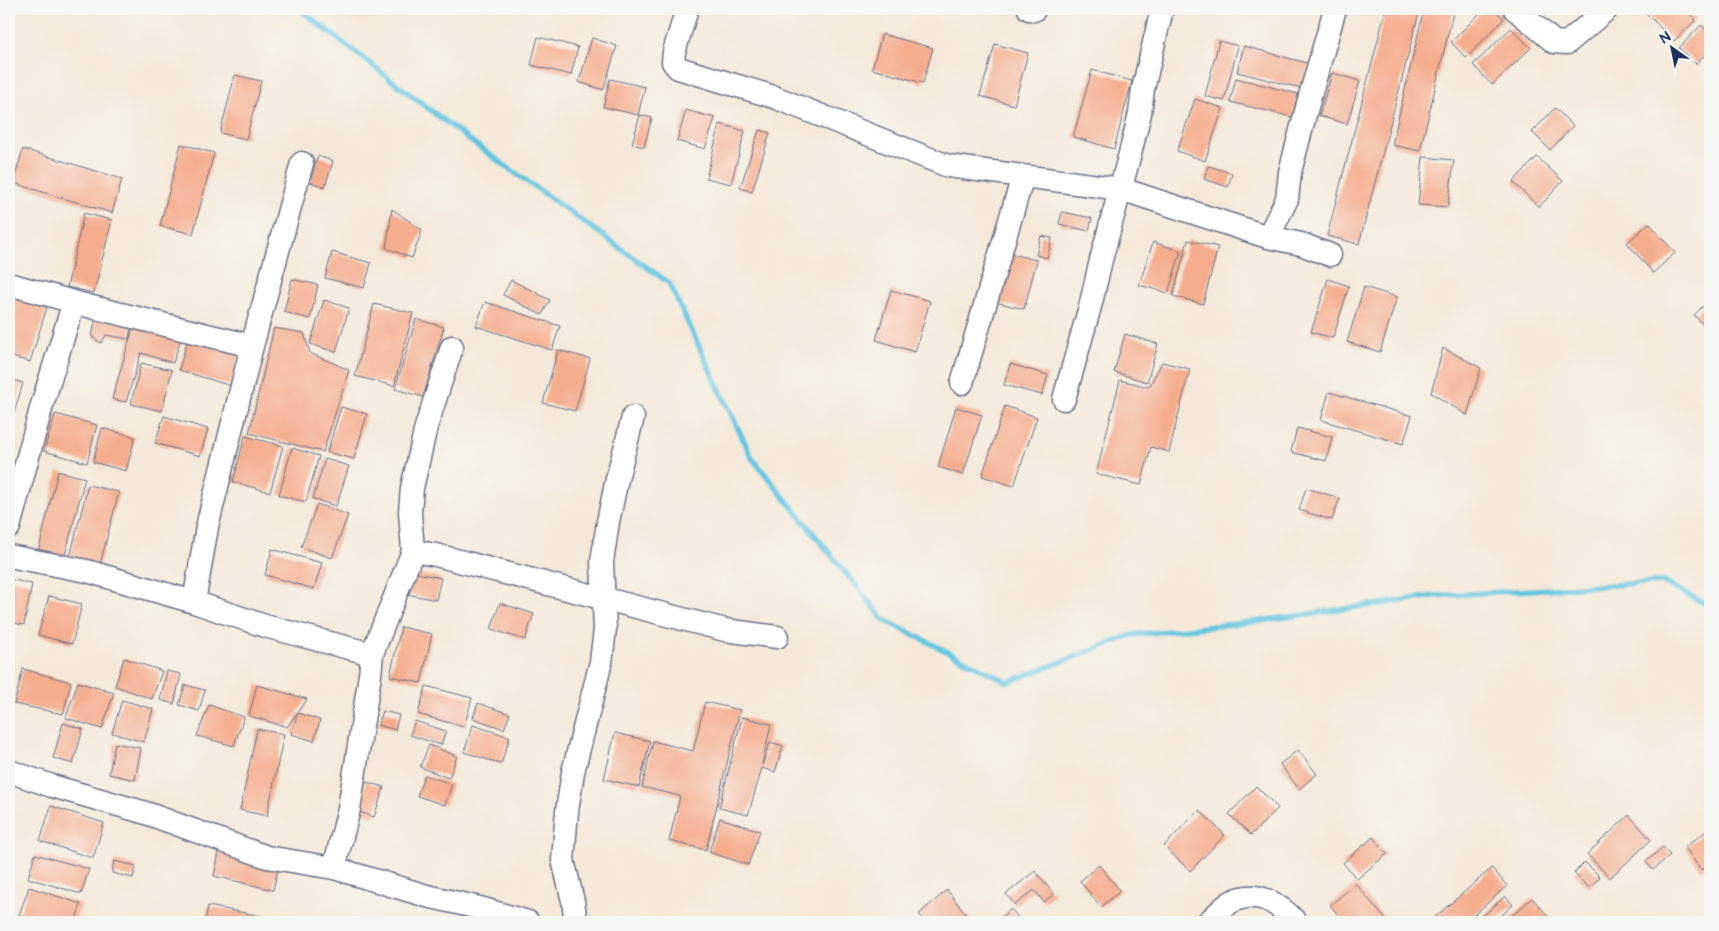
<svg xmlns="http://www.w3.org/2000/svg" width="1719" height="931" font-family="'Architects Daughter',sans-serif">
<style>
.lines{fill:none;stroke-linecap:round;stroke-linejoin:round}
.stream{stroke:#62c5e0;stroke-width:5.5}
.building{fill:#f5ad8e}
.minor-casing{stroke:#677089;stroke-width:25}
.minor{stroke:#fff;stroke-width:22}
</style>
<rect width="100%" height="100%" fill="#f6f6f2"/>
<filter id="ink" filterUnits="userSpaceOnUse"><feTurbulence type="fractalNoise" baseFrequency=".02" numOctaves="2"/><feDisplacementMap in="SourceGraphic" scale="10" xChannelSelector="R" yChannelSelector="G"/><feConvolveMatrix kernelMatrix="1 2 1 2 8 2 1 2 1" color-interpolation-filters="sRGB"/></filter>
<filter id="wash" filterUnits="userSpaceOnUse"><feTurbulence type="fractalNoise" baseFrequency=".0096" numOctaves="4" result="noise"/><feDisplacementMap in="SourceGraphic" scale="20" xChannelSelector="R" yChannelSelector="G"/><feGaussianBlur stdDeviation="1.12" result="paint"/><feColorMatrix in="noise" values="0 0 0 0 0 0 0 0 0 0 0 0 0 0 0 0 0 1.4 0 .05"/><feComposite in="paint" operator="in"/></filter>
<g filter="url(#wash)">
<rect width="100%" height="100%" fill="#f4e9d8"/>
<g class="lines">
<!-- stream -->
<path class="stream" d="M 299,9 L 468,139 L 669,283 L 752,458 L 884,620 L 1008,682 L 1132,635 L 1260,621 L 1434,596 L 1663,582 L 1710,606"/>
</g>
<g id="blocks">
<!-- building -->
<path class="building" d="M 1386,9 L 1420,9 L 1359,244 L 1327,236 Z
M 1424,9 L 1454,9 L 1420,151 L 1392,145 Z
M 1484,9 L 1494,9 L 1504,19 L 1466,58 L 1451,42 Z
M 1642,9 L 1685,9 L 1696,20 L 1674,41 Z
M 1701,25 L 1710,34 L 1710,49 L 1696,64 L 1679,48 Z
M 1511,28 L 1531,48 L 1492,85 L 1473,65 Z
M 882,34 L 933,48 L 923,83 L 872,69 Z
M 538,37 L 578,47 L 571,75 L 531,65 Z
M 592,38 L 617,46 L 603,90 L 579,82 Z
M 1219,41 L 1238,46 L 1224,101 L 1205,96 Z
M 995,44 L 1028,53 L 1014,105 L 980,96 Z
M 1244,46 L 1310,64 L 1304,89 L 1237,72 Z
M 1092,70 L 1132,81 L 1114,149 L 1073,137 Z
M 1332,73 L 1360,81 L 1347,124 L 1319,116 Z
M 235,75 L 261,81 L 246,139 L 220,133 Z
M 1236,78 L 1302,95 L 1296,118 L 1230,102 Z
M 610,79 L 645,87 L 638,115 L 603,107 Z
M 1195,99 L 1223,108 L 1205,161 L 1177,151 Z
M 1555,108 L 1573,126 L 1550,150 L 1532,132 Z
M 686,110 L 715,118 L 705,149 L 677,141 Z
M 640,115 L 652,118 L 644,147 L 632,144 Z
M 720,124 L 745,131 L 731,184 L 706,178 Z
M 759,130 L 770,133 L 752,192 L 740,188 Z
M 181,144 L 214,153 L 193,234 L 160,226 Z
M 23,149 L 122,179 L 112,213 L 13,183 Z
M 318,156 L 333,161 L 325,187 L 310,182 Z
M 1423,157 L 1454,160 L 1448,207 L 1418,205 Z
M 1537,157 L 1563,181 L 1539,207 L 1513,182 Z
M 1208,166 L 1232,173 L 1228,187 L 1204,179 Z
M 392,209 L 422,230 L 412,258 L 386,248 Z
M 1062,212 L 1092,218 L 1089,231 L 1059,224 Z
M 84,213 L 112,220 L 94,293 L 67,287 Z
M 1649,223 L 1675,253 L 1653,273 L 1627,243 Z
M 1041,236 L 1052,238 L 1047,258 L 1036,255 Z
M 1188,240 L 1218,247 L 1203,304 L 1173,296 Z
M 1153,242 L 1181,251 L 1168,293 L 1139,285 Z
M 332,252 L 371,263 L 364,288 L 325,278 Z
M 1008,253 L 1037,260 L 1024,309 L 995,302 Z
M 292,279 L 318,285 L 310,319 L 284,312 Z
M 1328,279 L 1349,286 L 1333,338 L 1311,332 Z
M 511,280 L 550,300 L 542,315 L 503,295 Z
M 1364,287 L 1397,297 L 1380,352 L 1347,342 Z
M 891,290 L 930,301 L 915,352 L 876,340 Z
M 9,296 L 47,307 L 30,362 L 9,356 Z
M 1710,299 L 1710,332 L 1694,315 Z
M 324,300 L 349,308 L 336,352 L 310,344 Z
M 485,302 L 560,326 L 552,350 L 476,326 Z
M 374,304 L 413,313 L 394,386 L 355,376 Z
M 96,315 L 132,321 L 129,339 L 106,335 L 101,343 L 92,337 Z
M 416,319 L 444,327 L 423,397 L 395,389 Z
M 135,321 L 182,335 L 173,363 L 141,353 L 126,402 L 112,399 Z
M 274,328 L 304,333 L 310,353 L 349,370 L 323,452 L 249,433 Z
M 1125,334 L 1158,344 L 1147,382 L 1114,372 Z
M 188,338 L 240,353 L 231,386 L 179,370 Z
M 1443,348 L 1481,368 L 1467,415 L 1431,393 Z
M 558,350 L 590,359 L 575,411 L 543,403 Z
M 1162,362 L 1190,369 L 1169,452 L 1151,447 L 1141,485 L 1096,474 L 1120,380 L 1149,387 Z
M 141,363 L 172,370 L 162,411 L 131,404 Z
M 1010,364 L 1048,375 L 1042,395 L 1004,385 Z
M 9,379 L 23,383 L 9,429 Z
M 1329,392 L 1412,416 L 1403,444 L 1321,420 Z
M 1005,406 L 1037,417 L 1014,486 L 982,476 Z
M 341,407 L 367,414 L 354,459 L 327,452 Z
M 956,407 L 982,415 L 963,475 L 938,467 Z
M 55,414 L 97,425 L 87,463 L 44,451 Z
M 164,416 L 208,429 L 200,456 L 155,443 Z
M 102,428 L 135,437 L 126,471 L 93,462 Z
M 1297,428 L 1332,437 L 1326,461 L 1291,452 Z
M 245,436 L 283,446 L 270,492 L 233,482 Z
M 292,448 L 319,456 L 306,502 L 279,495 Z
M 325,459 L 349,466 L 336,506 L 313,499 Z
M 58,471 L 85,478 L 64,559 L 38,552 Z
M 88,485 L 119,492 L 100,564 L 70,557 Z
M 1306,488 L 1340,498 L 1332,520 L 1299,510 Z
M 317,504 L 348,515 L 332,558 L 301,547 Z
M 272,549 L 322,563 L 314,589 L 265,575 Z
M 412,572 L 441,578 L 436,600 L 407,594 Z
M 9,579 L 32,584 L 24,625 L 9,622 Z
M 49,596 L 82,604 L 72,644 L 38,635 Z
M 500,603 L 534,614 L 525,640 L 491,629 Z
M 401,627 L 432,634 L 421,683 L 390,676 Z
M 124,658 L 162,671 L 152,699 L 115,686 Z
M 23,669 L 71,682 L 63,714 L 14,704 Z
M 167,671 L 181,674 L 174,704 L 160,700 Z
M 78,682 L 114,693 L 102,729 L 66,718 Z
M 185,685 L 205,690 L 199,711 L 179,705 Z
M 257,685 L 307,699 L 287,727 L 249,716 Z
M 426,686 L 472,698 L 464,727 L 418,714 Z
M 122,700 L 153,709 L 144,742 L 112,733 Z
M 705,702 L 740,710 L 706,850 L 669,841 L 680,796 L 642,787 L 653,741 L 693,751 Z
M 478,703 L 510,714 L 504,729 L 473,718 Z
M 209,705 L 244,717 L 234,746 L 197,736 Z
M 383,711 L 399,715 L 395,730 L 378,725 Z
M 298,713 L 320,720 L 314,741 L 291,734 Z
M 742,717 L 771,724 L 762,765 L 770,742 L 783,746 L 775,772 L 762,768 L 748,815 L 719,808 Z
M 415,721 L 446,731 L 441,745 L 410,735 Z
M 63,723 L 83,729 L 73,764 L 53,758 Z
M 473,725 L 510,737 L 501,764 L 464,752 Z
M 257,729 L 284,734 L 267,816 L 240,810 Z
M 615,733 L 650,741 L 639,787 L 604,779 Z
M 115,743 L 141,748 L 135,780 L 109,774 Z
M 429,745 L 457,756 L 449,778 L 420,767 Z
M 1298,750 L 1317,774 L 1299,789 L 1280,764 Z
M 424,775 L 452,784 L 445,805 L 417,796 Z
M 366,782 L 384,787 L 374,817 L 357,811 Z
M 1256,786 L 1278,808 L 1251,835 L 1229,814 Z
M 51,806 L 104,823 L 93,858 L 40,841 Z
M 1199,810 L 1225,835 L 1190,871 L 1164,846 Z
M 1629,815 L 1651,840 L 1610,878 L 1587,854 Z
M 720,818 L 760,831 L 748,865 L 709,852 Z
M 1708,830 L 1710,833 L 1710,863 L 1701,870 L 1685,847 Z
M 1373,837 L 1387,854 L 1357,879 L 1343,863 Z
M 1663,847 L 1670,855 L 1653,870 L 1646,862 Z
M 219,852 L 279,865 L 273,890 L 214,876 Z
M 35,854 L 89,869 L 81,894 L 28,878 Z
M 114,861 L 136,866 L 133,878 L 112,873 Z
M 1585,862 L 1600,877 L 1589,888 L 1574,873 Z
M 1099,865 L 1120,891 L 1101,907 L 1080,881 Z
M 1492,868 L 1507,886 L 1466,922 L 1438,922 L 1434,918 Z
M 1035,871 L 1054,894 L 1044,902 L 1034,890 L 1015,905 L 1006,894 Z
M 1356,884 L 1387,921 L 1385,922 L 1344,922 L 1330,905 Z
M 29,887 L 81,904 L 75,922 L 41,922 L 19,915 Z
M 947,890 L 970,919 L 966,922 L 919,922 L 923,919 L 919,914 Z
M 1505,896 L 1513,905 L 1494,922 L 1476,922 Z
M 1532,898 L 1550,918 L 1545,922 L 1505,922 Z
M 208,906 L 266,917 L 265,922 L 205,922 Z
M 1011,909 L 1022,922 L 995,922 Z"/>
</g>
</g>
<g filter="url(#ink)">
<use href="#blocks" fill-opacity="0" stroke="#677089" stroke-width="1"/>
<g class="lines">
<!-- minor casing -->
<g class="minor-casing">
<path id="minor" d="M 687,9 L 674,52 L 673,62 L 678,68 L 774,97 L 948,166 L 1121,189 L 1268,237 L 1301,244 L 1330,255
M 1029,9 L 1034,10
M 1515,9 L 1554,42 L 1567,43 L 1607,9
M 1268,237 L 1287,199 L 1290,172 L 1310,96 L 1335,9
M 9,284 L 92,307 L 252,346
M 962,383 L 1023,176
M 1064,399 L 1091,303 L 1101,260 L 1131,150 L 1140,113 L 1143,89 L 1162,9
M 9,527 L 42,405 L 74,302
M 413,551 L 436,555 L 725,630 L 777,637
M 9,556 L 87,571 L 194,602 L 265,626 L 372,654
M 194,602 L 207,527 L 252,346 L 302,163
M 9,771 L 52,786 L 146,813 L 267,857 L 334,868 L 427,896 L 480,908 L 528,922
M 334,868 L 349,809 L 370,675 L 372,654 L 413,551 L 410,512 L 412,488 L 426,427 L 452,347
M 576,922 L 573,901 L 563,860 L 567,811 L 573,772 L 601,662 L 605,629 L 602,562 L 608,522 L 617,479 L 633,417
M 1208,922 C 1215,916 1223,907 1231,902 C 1257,888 1279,904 1296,922"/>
</g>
<!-- minor -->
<use href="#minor" class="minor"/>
</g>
</g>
<!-- margin -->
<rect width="1719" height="931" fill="none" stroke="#f6f6f2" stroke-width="30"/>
<!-- north arrow -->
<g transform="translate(1672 48) rotate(327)" stroke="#f6f6f2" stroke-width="4" paint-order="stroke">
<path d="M0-4L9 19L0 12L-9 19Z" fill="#1b2f5e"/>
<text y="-8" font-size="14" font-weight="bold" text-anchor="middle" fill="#1b2f5e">N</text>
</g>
</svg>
